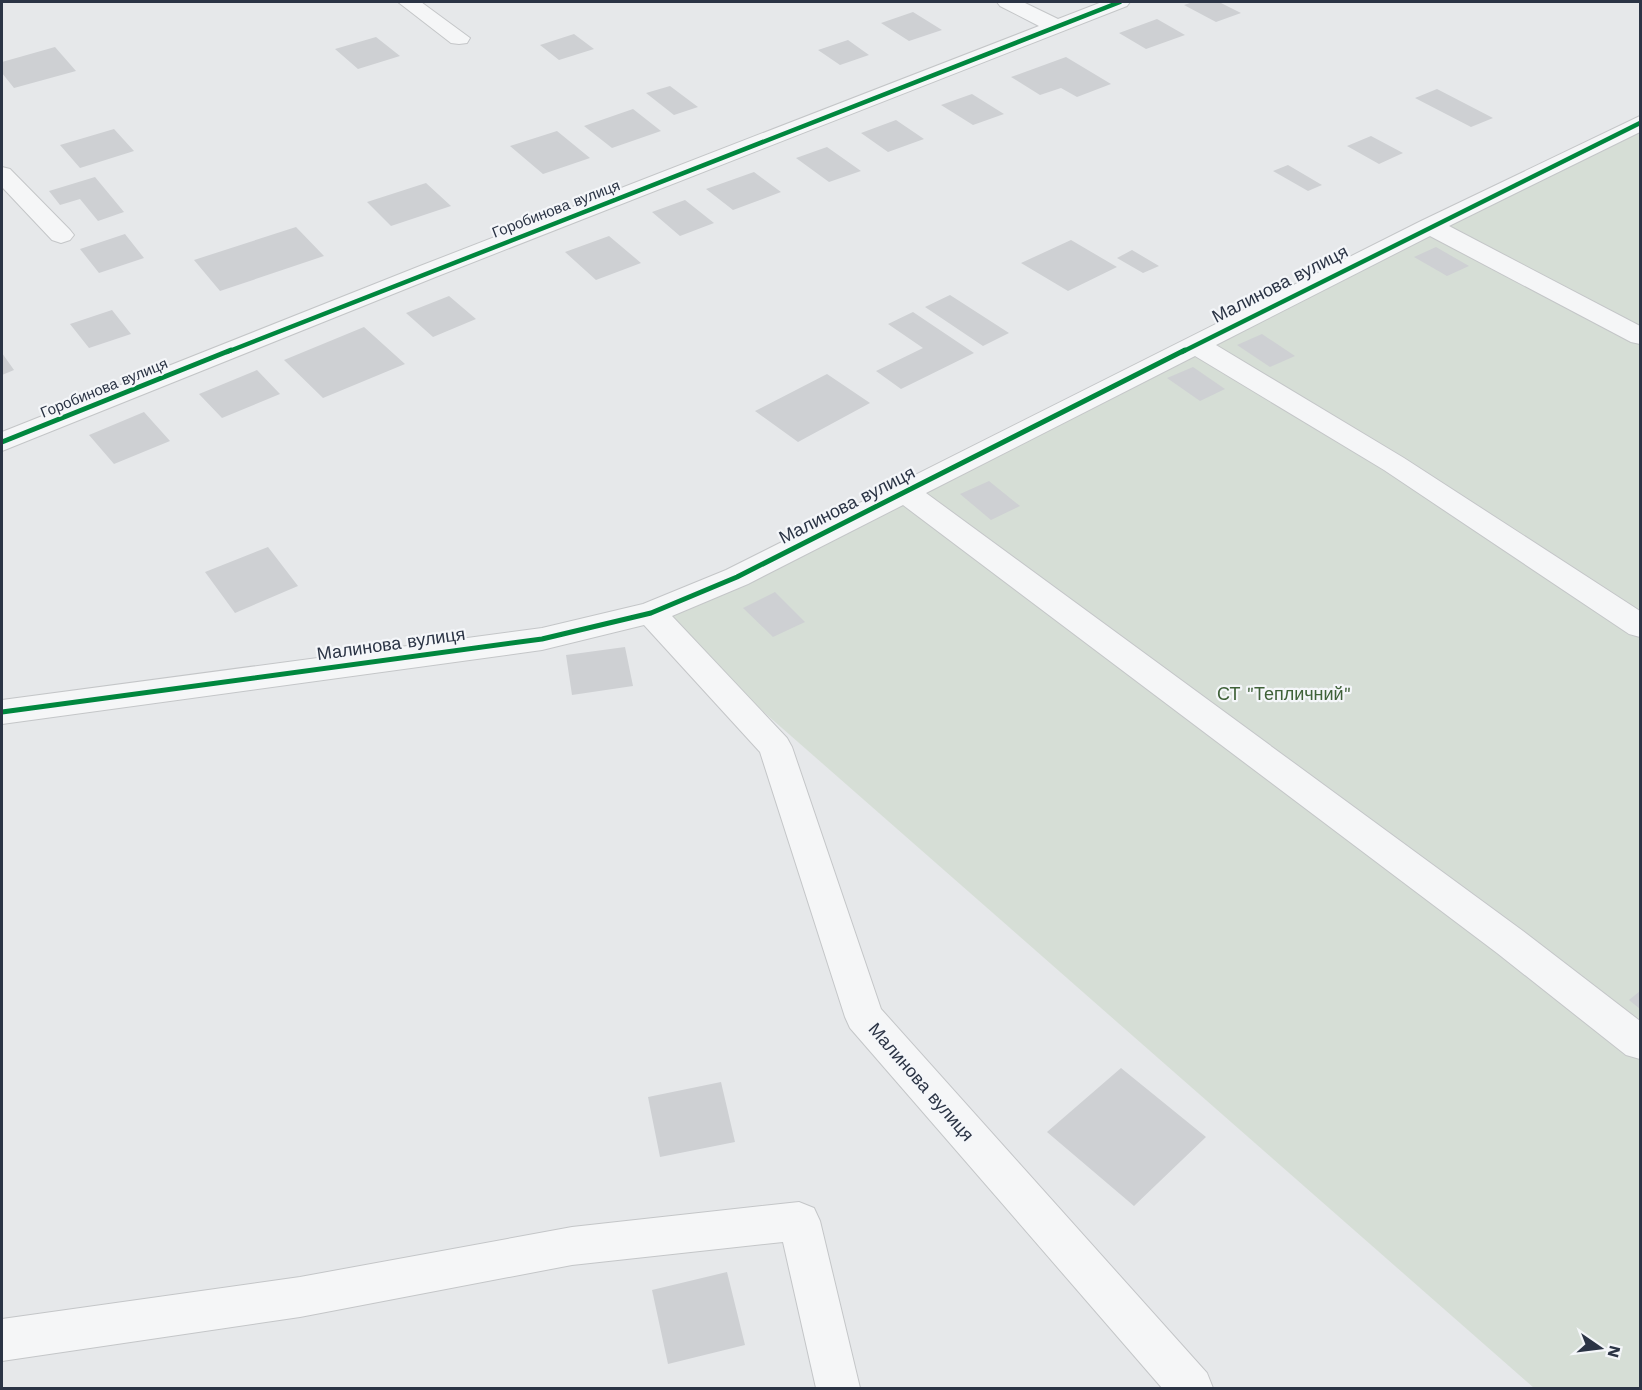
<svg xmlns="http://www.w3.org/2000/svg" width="1642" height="1390" font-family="'Work Sans',sans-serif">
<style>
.green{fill:#d6ded6}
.building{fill:#ced0d3}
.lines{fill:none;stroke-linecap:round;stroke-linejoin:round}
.street-casing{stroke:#c4c6c8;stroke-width:2}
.street{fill:#f5f6f7;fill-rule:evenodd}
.cycleway-far1-casing{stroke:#f4f6f9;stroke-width:8}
.cycleway-casing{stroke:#f4f6f9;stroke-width:9}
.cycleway-far1{stroke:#00873e;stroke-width:4.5}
.cycleway{stroke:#00873e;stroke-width:5}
.labels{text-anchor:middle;stroke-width:4.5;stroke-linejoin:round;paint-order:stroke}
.far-street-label{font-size:15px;fill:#2b3445;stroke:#f4f6f9}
.street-label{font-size:18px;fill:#2b3445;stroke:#f4f6f9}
.park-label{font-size:18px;fill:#3f6138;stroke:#f4f6f9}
</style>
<rect width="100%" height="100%" fill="#e6e8ea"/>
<!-- green -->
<path class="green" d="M 1640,116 L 1640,1388 L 1534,1388 L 651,613 Z"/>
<!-- building -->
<path class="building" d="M 1193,2 L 1219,2 L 1241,13 L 1216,22 L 1184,5 Z
M 913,12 L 942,30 L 909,41 L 881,23 Z
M 1157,19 L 1185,35 L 1146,49 L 1119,33 Z
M 574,34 L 594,49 L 559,60 L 540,45 Z
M 376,37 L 400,56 L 358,69 L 335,49 Z
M 848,40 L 869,55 L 840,65 L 818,50 Z
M 55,47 L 76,71 L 14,88 L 2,73 L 2,62 Z
M 1066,57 L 1111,84 L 1077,97 L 1061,88 L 1040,95 L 1011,77 Z
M 670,86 L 698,107 L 674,115 L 646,93 Z
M 1437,89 L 1493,118 L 1471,127 L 1415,98 Z
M 972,94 L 1004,114 L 973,125 L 941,105 Z
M 633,109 L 661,131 L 612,148 L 584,126 Z
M 896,120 L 924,139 L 888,152 L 861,133 Z
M 114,129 L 134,151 L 80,168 L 60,145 Z
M 557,131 L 590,158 L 543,174 L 510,146 Z
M 1371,136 L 1403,153 L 1379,164 L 1347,146 Z
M 827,147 L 861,171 L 829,182 L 796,158 Z
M 1288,165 L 1322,185 L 1308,191 L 1273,171 Z
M 754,172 L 781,192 L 733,210 L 706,189 Z
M 95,177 L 124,212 L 98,221 L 80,199 L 60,205 L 49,191 Z
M 426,183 L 451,206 L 391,226 L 367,202 Z
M 685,200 L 714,223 L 680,236 L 652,212 Z
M 296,227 L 324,256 L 220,291 L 194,260 Z
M 125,234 L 144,258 L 99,273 L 80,249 Z
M 609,236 L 641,263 L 596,280 L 565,252 Z
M 1071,240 L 1117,267 L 1068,291 L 1021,263 Z
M 1436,247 L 1469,266 L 1447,276 L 1414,257 Z
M 1132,250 L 1159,266 L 1143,273 L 1117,258 Z
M 950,295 L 1009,333 L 983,346 L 925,307 Z
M 449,296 L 476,319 L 433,337 L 406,313 Z
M 112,310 L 131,334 L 89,348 L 70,324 Z
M 913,312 L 974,353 L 901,389 L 876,371 L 923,348 L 888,324 Z
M 364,327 L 405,364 L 323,398 L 284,360 Z
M 1262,334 L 1295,356 L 1270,367 L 1237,345 Z
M 2,353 L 14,370 L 2,375 Z
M 1193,367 L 1225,389 L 1200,401 L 1167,378 Z
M 257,370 L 280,394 L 222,418 L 199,394 Z
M 827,374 L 870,403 L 798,442 L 755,411 Z
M 144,412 L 170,441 L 114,464 L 89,435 Z
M 989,481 L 1020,506 L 991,520 L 960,494 Z
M 268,547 L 298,586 L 235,613 L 205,572 Z
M 775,592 L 805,622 L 773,637 L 743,608 Z
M 625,647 L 633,686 L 572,695 L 566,655 Z
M 1640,991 L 1640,1009 L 1629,1000 Z
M 1121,1068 L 1206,1137 L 1134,1206 L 1047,1132 Z
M 721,1082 L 735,1142 L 660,1157 L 648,1097 Z
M 727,1272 L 745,1345 L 668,1364 L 652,1290 Z"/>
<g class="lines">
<!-- street casing -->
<g class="street-casing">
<path id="street" d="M 398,2 L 421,2 L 470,38 L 467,43 L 459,44 L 451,43 Z
M 997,2 L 1023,2 L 1058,19 L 1102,2 L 1130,2 L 1127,6 L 438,276 L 2,451 L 2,432 L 420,266 L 1039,26 L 1000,6 Z
M 1640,116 L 1640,132 L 1449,226 L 1640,326 L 1640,344 L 1631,342 L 1430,236 L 1216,345 L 1404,458 L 1640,611 L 1640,637 L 1629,634 L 1384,470 L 1195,356 L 926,493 L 1523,931 L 1640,1021 L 1640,1059 L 1626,1055 L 1497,953 L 903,505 L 748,584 L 672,616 L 787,738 L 792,747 L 881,1009 L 1207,1373 L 1213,1388 L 1162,1388 L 850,1028 L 845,1017 L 760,752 L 644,625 L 542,650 L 2,724 L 2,700 L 542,628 L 643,604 L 726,570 L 1421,221 Z
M 2,167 L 10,169 L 70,230 L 74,235 L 70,240 L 61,243 L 52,240 L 2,187 Z
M 799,1202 L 814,1208 L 820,1221 L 860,1388 L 816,1388 L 783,1242 L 572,1265 L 300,1317 L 2,1361 L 2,1319 L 300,1277 L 572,1227 Z"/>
</g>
<!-- street -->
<use href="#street" class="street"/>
<!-- cycleway-far1 casing -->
<g class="cycleway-far1-casing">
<path id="cycleway-far1" d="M 227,352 L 1120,2
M 1182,352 L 1640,123"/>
</g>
<!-- cycleway casing -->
<g class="cycleway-casing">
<path id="cycleway" d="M 2,442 L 231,350
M 2,712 L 542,639 L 651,613 L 737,577 L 1185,350"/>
</g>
<!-- cycleway-far1 -->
<use href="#cycleway-far1" class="cycleway-far1"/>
<!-- cycleway -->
<use href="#cycleway" class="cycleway"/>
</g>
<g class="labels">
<!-- far-street labels -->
<g class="far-street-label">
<text transform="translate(556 209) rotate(-21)" y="5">Горобинова вулиця</text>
<text transform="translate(104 388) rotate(-22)" y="5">Горобинова вулиця</text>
</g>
<!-- street labels -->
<g class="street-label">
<text transform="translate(1280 284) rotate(-27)" y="6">Малинова вулиця</text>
<text transform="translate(847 505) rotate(-27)" y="6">Малинова вулиця</text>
<text transform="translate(391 644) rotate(-8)" y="6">Малинова вулиця</text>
<text transform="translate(921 1082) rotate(49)" y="6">Малинова вулиця</text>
</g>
<!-- park labels -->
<g class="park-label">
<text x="1284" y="700">СТ "Тепличний"</text>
</g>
</g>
<!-- border -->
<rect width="1642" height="1390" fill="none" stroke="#2b3445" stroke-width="6"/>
<!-- north arrow -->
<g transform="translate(1600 1348) rotate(104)" stroke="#f4f6f9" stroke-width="4.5" paint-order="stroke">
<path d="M0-4.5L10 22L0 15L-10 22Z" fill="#2b3445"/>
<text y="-9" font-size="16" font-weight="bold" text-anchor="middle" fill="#2b3445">N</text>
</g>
</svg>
